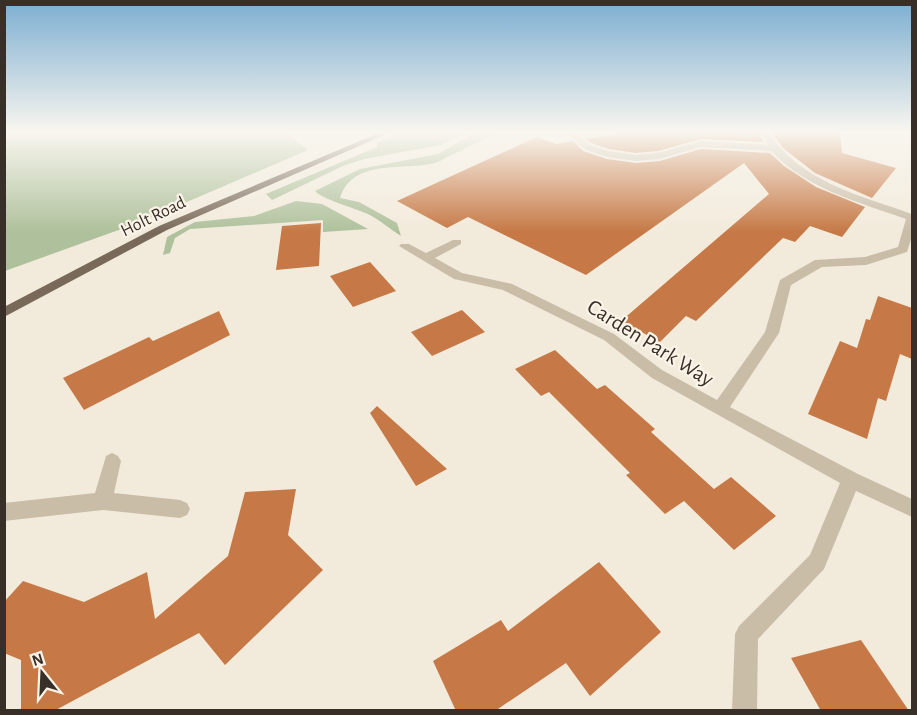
<svg xmlns="http://www.w3.org/2000/svg" width="917" height="715" font-family="'Alegreya Sans',sans-serif">
<style>
.green{fill:#afc19c}
.building{fill:#c67946}
.lines{fill:none;stroke-linecap:round;stroke-linejoin:round}
.minor{fill:#cabda8;fill-rule:evenodd}
.major{fill:#796959;fill-rule:evenodd}
.labels{text-anchor:middle;stroke-width:4.5;stroke-linejoin:round;paint-order:stroke}
.far-street-label{font-size:18px;fill:#372f28;stroke:#faf4e8}
.street-label{font-size:22px;fill:#372f28;stroke:#faf4e8}
</style>
<rect width="100%" height="100%" fill="#f2ebdc"/>
<!-- green -->
<path class="green" d="M 5,132 L 284,132 L 308,150 L 138,223 L 5,271 Z
M 403,132 L 468,132 L 441,145 L 364,159 L 343,166 L 272,200 L 266,194 L 377,147 L 377,143 Z
M 476,132 L 503,132 C 483,138 466,149 447,157 C 443,159 439,162 435,163 C 403,171 353,158 340,198 L 359,202 L 397,223 L 401,236 C 390,229 380,220 368,214 C 356,209 320,198 315,191 L 360,169 L 438,154 Z
M 296,201 L 322,204 L 368,229 L 323,232 L 323,220 L 190,229 L 175,238 L 170,253 L 163,255 L 167,237 L 195,222 L 254,216 Z"/>
<!-- building -->
<path class="building" d="M 625,132 L 758,132 L 764,142 L 701,139 L 658,151 L 636,153 L 609,149 L 591,143 L 586,139 Z
M 771,132 L 840,132 L 842,153 L 896,168 L 872,198 L 815,173 L 783,148 Z
M 537,137 L 556,144 L 573,141 L 583,151 L 607,159 L 636,163 L 660,161 L 701,149 L 770,153 L 784,166 L 816,187 L 865,207 L 842,237 L 810,226 L 795,242 L 783,238 L 696,321 L 686,316 L 660,342 L 621,321 L 769,194 L 744,163 L 586,275 L 468,217 L 447,228 L 397,201 Z
M 321,223 L 319,266 L 276,270 L 282,226 Z
M 370,262 L 396,291 L 353,307 L 330,276 Z
M 878,296 L 912,308 L 912,359 L 900,354 L 886,401 L 878,398 L 867,439 L 808,414 L 840,341 L 857,348 L 866,319 L 870,320 Z
M 462,310 L 485,332 L 432,356 L 411,332 Z
M 219,311 L 230,335 L 84,410 L 63,378 L 149,337 L 153,341 Z
M 555,350 L 597,389 L 605,385 L 655,429 L 651,432 L 714,489 L 731,477 L 776,516 L 734,550 L 684,501 L 665,514 L 626,475 L 630,473 L 549,392 L 541,396 L 515,369 Z
M 377,406 L 447,469 L 416,486 L 370,413 Z
M 296,489 L 288,535 L 323,570 L 225,665 L 199,633 L 54,711 L 21,711 L 21,660 L 4,653 L 4,602 L 23,581 L 84,602 L 147,572 L 155,619 L 228,556 L 245,492 Z
M 599,562 L 661,632 L 590,696 L 566,663 L 495,711 L 456,711 L 433,661 L 501,620 L 508,631 Z
M 861,640 L 909,711 L 821,711 L 791,658 Z"/>
<g class="lines">
<!-- minor -->
<path class="minor" d="M 567,132 L 575,132 L 590,145 L 608,151 L 636,155 L 658,153 L 701,141 L 768,145 L 760,132 L 768,132 C 801,182 859,195 912,214 L 912,236 L 907,252 L 866,265 L 822,267 L 791,285 L 779,333 L 730,407 L 858,474 L 912,499 L 912,517 L 856,491 L 824,569 L 758,639 L 757,710 L 732,710 L 735,634 L 739,626 L 810,555 L 840,483 L 652,378 L 604,340 L 503,290 L 454,279 L 399,246 L 401,244 L 409,244 L 426,253 L 453,240 L 461,240 L 461,244 L 435,258 L 462,273 L 512,284 L 614,334 L 662,370 L 717,400 L 765,332 L 780,280 L 815,260 L 865,257 L 898,247 L 906,219 C 858,202 807,189 771,151 L 701,147 L 659,159 L 636,161 L 607,157 L 584,149 Z
M 112,453 L 118,456 L 121,461 L 114,493 L 180,500 L 187,503 L 190,509 L 187,515 L 180,518 L 103,510 L 4,521 L 4,503 L 95,493 L 106,456 Z"/>
<!-- major -->
<path class="major" d="M 381,132 L 391,132 L 167,230 L 4,317 L 4,307 L 159,226 Z"/>
</g>
<!-- sky -->
<linearGradient id="sky" x2="0" y2="1"><stop stop-color="#7caed1"/><stop offset="0.57" stop-color="#f9f6ef"/><stop offset="1" stop-color="#f9f6ef" stop-opacity="0"/></linearGradient>
<rect width="917" height="232" fill="url(#sky)"/>
<g class="labels">
<!-- far-street labels -->
<g class="far-street-label">
<text transform="translate(153 216) rotate(-26)" y="6">Holt Road</text>
</g>
<!-- street labels -->
<g class="street-label">
<text transform="translate(651 342) rotate(32)" y="8">Carden Park Way</text>
</g>
</g>
<!-- border -->
<rect width="917" height="715" fill="none" stroke="#372f28" stroke-width="12"/>
<!-- north arrow -->
<g transform="translate(42 673) rotate(342)" stroke="#faf4e8" stroke-width="4.5" paint-order="stroke">
<path d="M0-4.5L10 22L0 15L-10 22Z" fill="#372f28"/>
<text y="-9" font-size="16" font-weight="bold" text-anchor="middle" fill="#372f28">N</text>
</g>
</svg>
